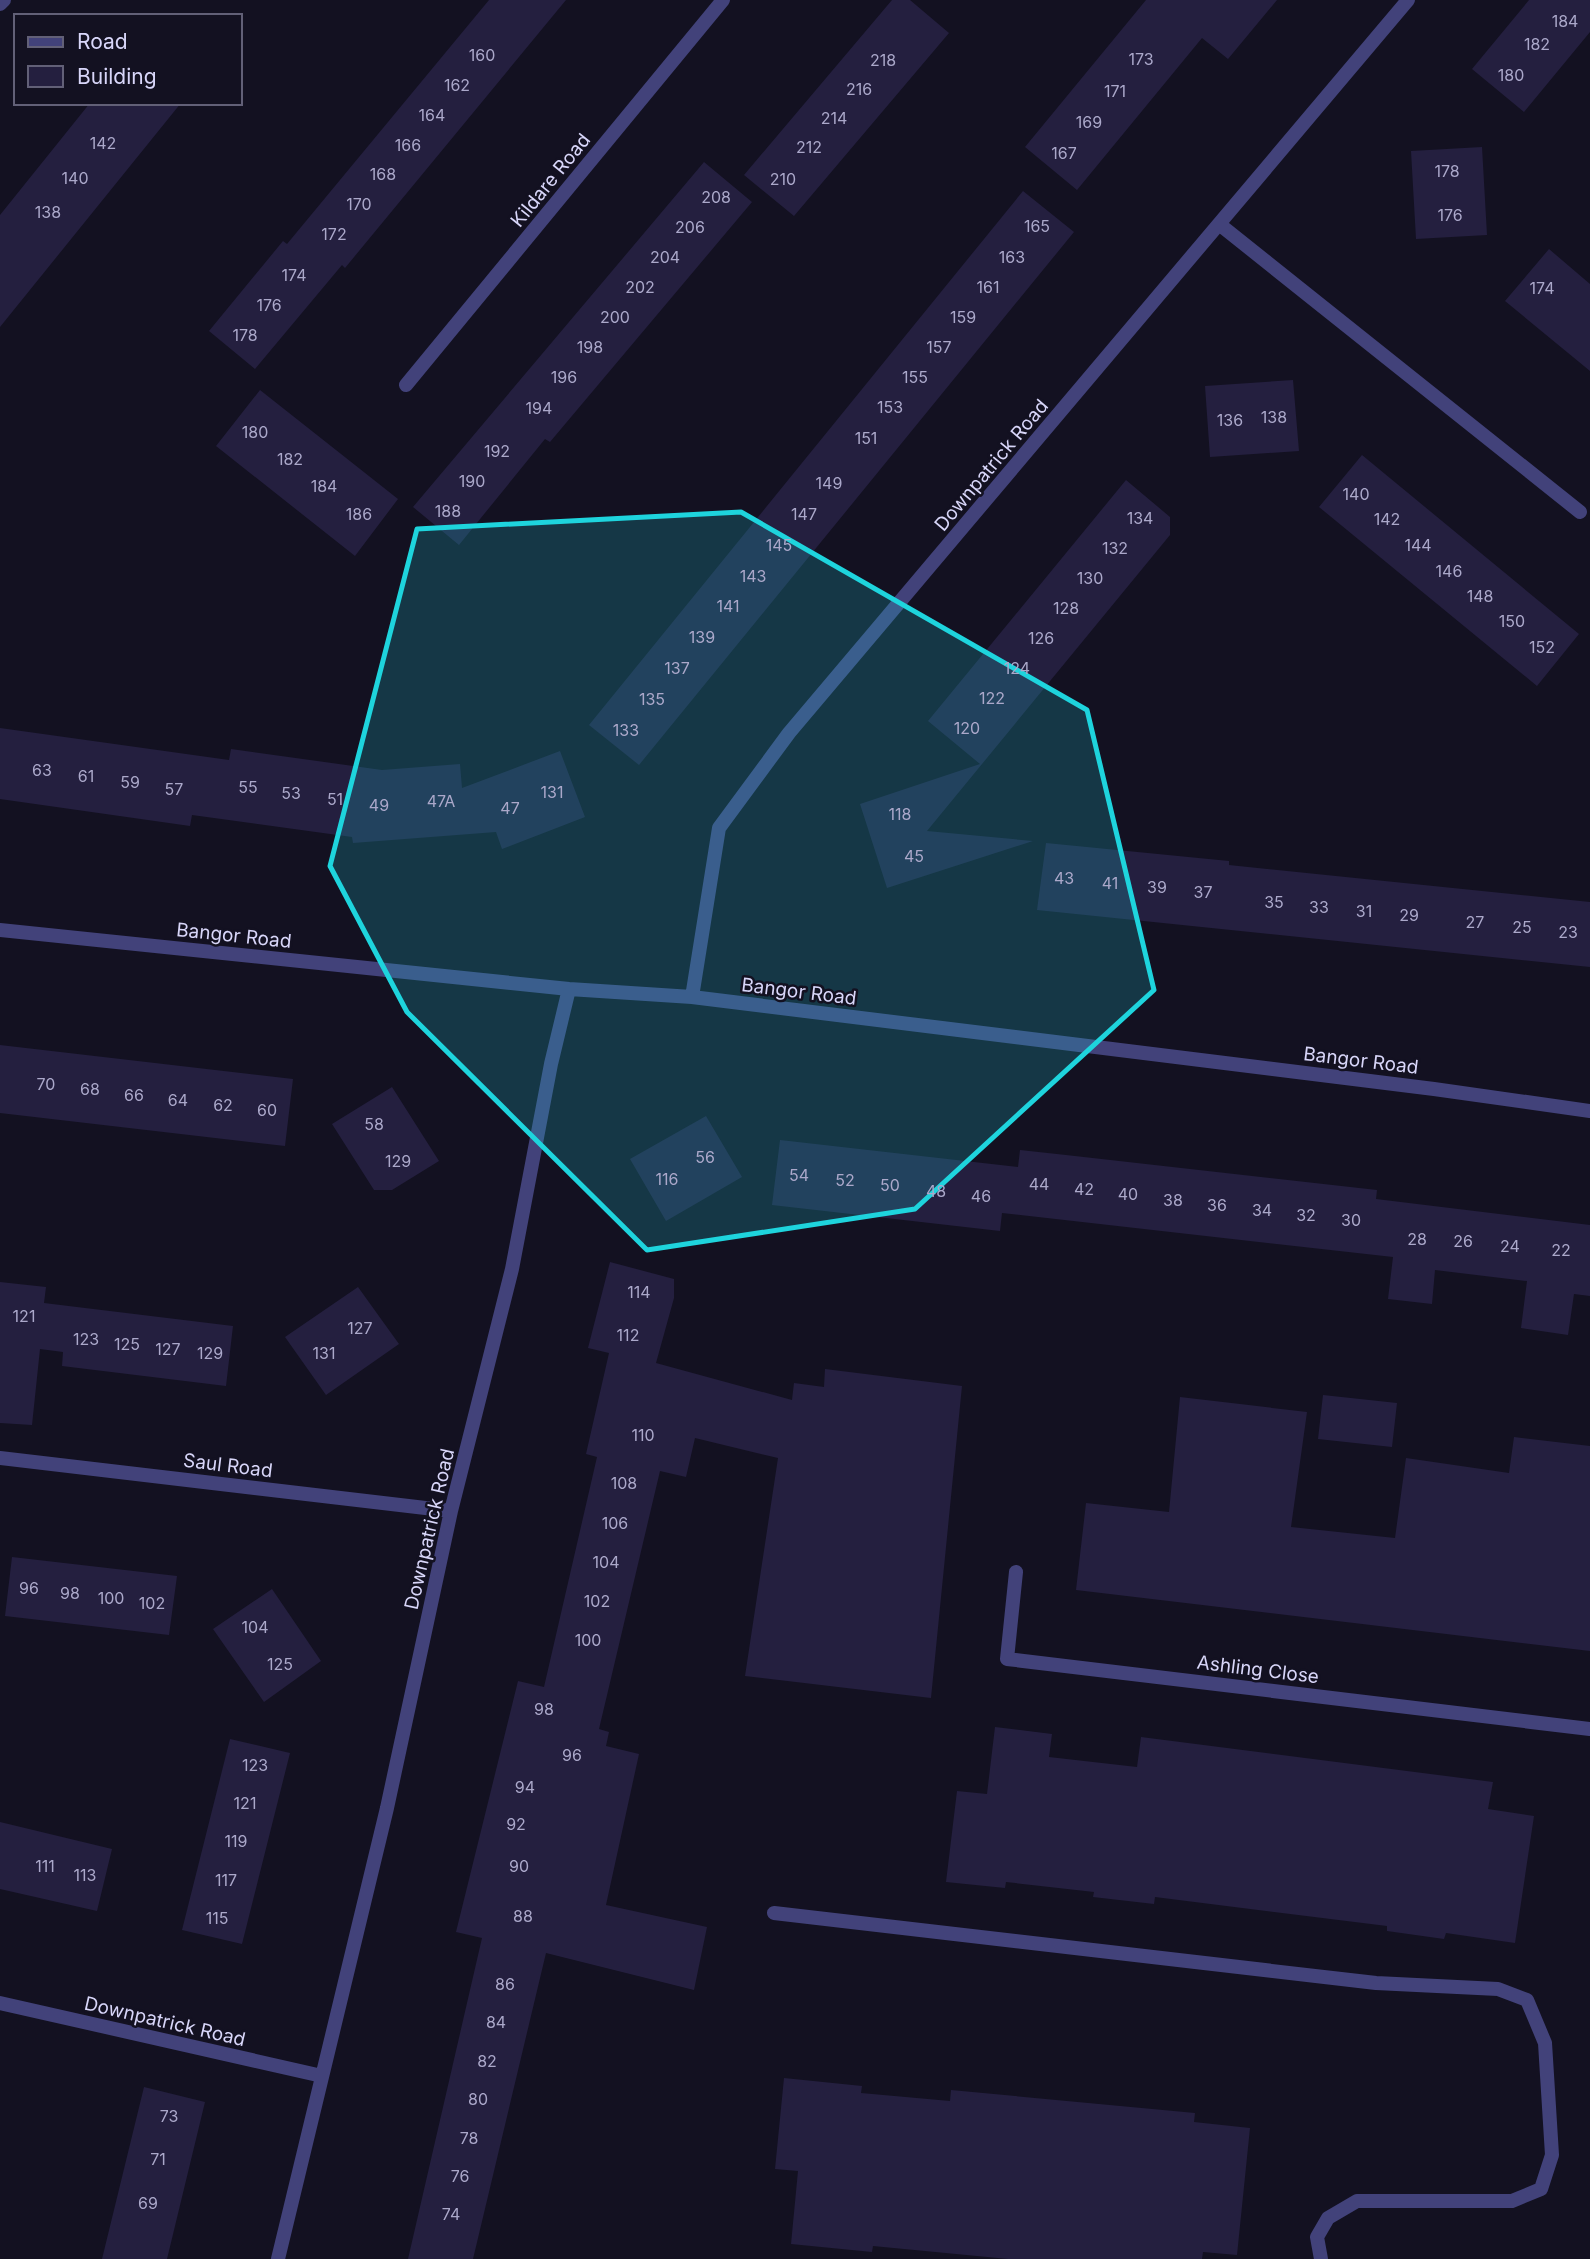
<svg xmlns="http://www.w3.org/2000/svg" width="1590" height="2259" font-family="Inter,sans-serif">
<style>
.building{fill:#241f3f}
.lines{fill:none;stroke-linecap:round;stroke-linejoin:round}
.service{stroke:#42427a;stroke-width:14}
.minor{stroke:#42427a;stroke-width:14}
.tertiary{stroke:#42427a;stroke-width:14}
.marked{fill:#1ed4dd;fill-opacity:0.2;stroke:#1ed4dd;stroke-width:5;stroke-linejoin:round}
.labels{text-anchor:middle;stroke-width:5;stroke-linejoin:round;paint-order:stroke}
.number-label{font-size:16px;fill:#aba8ca}
.street-label{font-size:19px;fill:#d8d6f9;stroke:#131121}
</style>
<rect width="100%" height="100%" fill="#131121"/>
<!-- building -->
<path class="building" d="M 489,0 L 566,0 L 345,268 L 342,265 L 255,369 L 209,331 L 283,241 L 287,244 Z
M 892,0 L 910,0 L 949,33 L 794,216 L 744,175 Z
M 1146,0 L 1277,0 L 1228,59 L 1202,38 L 1077,190 L 1025,147 Z
M 1529,0 L 1590,0 L 1590,32 L 1524,112 L 1472,69 Z
M 90,103 L 181,103 L 0,327 L 0,215 Z
M 1482,147 L 1487,235 L 1416,239 L 1411,151 Z
M 704,162 L 752,202 L 550,442 L 545,439 L 459,545 L 413,507 Z
M 1023,191 L 1074,232 L 639,765 L 589,725 Z
M 1549,249 L 1590,284 L 1590,371 L 1505,301 Z
M 1293,380 L 1299,451 L 1210,457 L 1205,386 Z
M 260,390 L 398,499 L 355,556 L 216,446 Z
M 1362,455 L 1579,634 L 1537,686 L 1319,507 Z
M 1126,480 L 1170,517 L 1170,535 L 927,831 L 1033,841 L 887,888 L 860,804 L 980,764 L 928,721 Z
M 0,728 L 229,760 L 231,749 L 382,770 L 460,764 L 462,788 L 560,751 L 585,817 L 502,849 L 496,832 L 353,843 L 352,837 L 192,815 L 190,826 L 0,799 Z
M 1046,843 L 1229,861 L 1229,865 L 1590,902 L 1590,967 L 1037,910 Z
M 0,1045 L 293,1079 L 285,1146 L 0,1113 Z
M 392,1087 L 439,1161 L 392,1190 L 374,1190 L 332,1124 Z
M 706,1116 L 742,1177 L 666,1221 L 630,1159 Z
M 780,1140 L 1018,1167 L 1020,1150 L 1066,1155 L 1377,1190 L 1376,1199 L 1590,1225 L 1590,1296 L 1574,1294 L 1568,1335 L 1521,1328 L 1527,1281 L 1435,1270 L 1432,1304 L 1388,1299 L 1393,1257 L 1002,1213 L 1000,1231 L 772,1205 Z
M 610,1262 L 674,1279 L 674,1298 L 656,1363 L 792,1400 L 794,1383 L 824,1387 L 825,1369 L 962,1386 L 931,1698 L 745,1676 L 778,1458 L 695,1438 L 686,1477 L 660,1471 L 599,1729 L 609,1732 L 606,1746 L 639,1754 L 606,1905 L 707,1927 L 694,1990 L 546,1953 L 473,2259 L 408,2259 L 482,1938 L 456,1932 L 518,1681 L 544,1687 L 597,1457 L 586,1454 L 609,1353 L 588,1348 Z
M 0,1282 L 46,1287 L 44,1303 L 233,1326 L 226,1386 L 62,1366 L 63,1352 L 40,1349 L 32,1425 L 0,1423 Z
M 358,1287 L 399,1344 L 326,1395 L 285,1337 Z
M 1323,1395 L 1397,1403 L 1392,1447 L 1318,1439 Z
M 1180,1397 L 1307,1412 L 1291,1527 L 1395,1538 L 1406,1458 L 1509,1473 L 1514,1437 L 1590,1446 L 1590,1651 L 1076,1590 L 1086,1503 L 1169,1512 Z
M 12,1557 L 177,1576 L 169,1635 L 5,1616 Z
M 272,1589 L 321,1661 L 264,1702 L 213,1629 Z
M 995,1727 L 1052,1734 L 1049,1757 L 1137,1767 L 1141,1737 L 1493,1782 L 1488,1809 L 1534,1816 L 1515,1943 L 1446,1933 L 1444,1939 L 1387,1931 L 1387,1926 L 1155,1897 L 1154,1904 L 1093,1897 L 1094,1892 L 1006,1882 L 1005,1888 L 946,1882 L 957,1791 L 987,1794 Z
M 230,1739 L 290,1753 L 242,1944 L 182,1930 Z
M 0,1822 L 112,1849 L 97,1911 L 0,1889 Z
M 784,2078 L 862,2086 L 861,2093 L 950,2101 L 951,2090 L 1195,2113 L 1194,2122 L 1250,2128 L 1237,2255 L 1203,2252 L 1202,2259 L 1008,2259 L 873,2246 L 872,2252 L 791,2244 L 798,2171 L 775,2169 Z
M 144,2087 L 205,2102 L 167,2259 L 102,2259 Z"/>
<g class="lines">
<!-- service -->
<path class="service" d="M 774,1913 L 1376,1983 L 1498,1989 L 1527,2000 L 1545,2043 L 1552,2155 L 1541,2189 L 1512,2201 L 1357,2201 L 1328,2218 L 1317,2237 L 1321,2259"/>
<!-- minor -->
<path class="minor" d="M 1219,224 L 1580,512
M 406,385 L 723,0
M 0,930 L 569,989 L 692,997 L 1434,1089 L 1590,1111
M 692,997 L 719,828 L 789,733 L 1408,0
M 0,1458 L 451,1511
M 1016,1572 L 1007,1659 L 1590,1729
M 0,2003 L 322,2076
M 278,2259 L 387,1808 L 451,1511 L 512,1269 L 551,1064 L 569,989"/>
<!-- tertiary -->
<path class="tertiary" d="M 0,4 L 4,0"/>
</g>
<!-- marked area -->
<path class="marked" d="M 741,512 L 1087,710 L 1154,990 L 915,1209 L 647,1250 L 407,1012 L 330,866 L 417,529 Z"/>
<g class="labels">
<!-- number labels -->
<g class="number-label">
<text x="1565" y="27">184</text>
<text x="1537" y="50">182</text>
<text x="482" y="61">160</text>
<text x="1141" y="65">173</text>
<text x="883" y="66">218</text>
<text x="1511" y="81">180</text>
<text x="457" y="91">162</text>
<text x="859" y="95">216</text>
<text x="1115" y="97">171</text>
<text x="432" y="121">164</text>
<text x="834" y="124">214</text>
<text x="1089" y="128">169</text>
<text x="103" y="149">142</text>
<text x="408" y="151">166</text>
<text x="809" y="153">212</text>
<text x="1064" y="159">167</text>
<text x="1447" y="177">178</text>
<text x="383" y="180">168</text>
<text x="75" y="184">140</text>
<text x="783" y="185">210</text>
<text x="716" y="203">208</text>
<text x="359" y="210">170</text>
<text x="48" y="218">138</text>
<text x="1450" y="221">176</text>
<text x="1037" y="232">165</text>
<text x="690" y="233">206</text>
<text x="334" y="240">172</text>
<text x="665" y="263">204</text>
<text x="1012" y="263">163</text>
<text x="294" y="281">174</text>
<text x="640" y="293">202</text>
<text x="988" y="293">161</text>
<text x="1542" y="294">174</text>
<text x="269" y="311">176</text>
<text x="615" y="323">200</text>
<text x="963" y="323">159</text>
<text x="245" y="341">178</text>
<text x="590" y="353">198</text>
<text x="939" y="353">157</text>
<text x="564" y="383">196</text>
<text x="915" y="383">155</text>
<text x="890" y="413">153</text>
<text x="539" y="414">194</text>
<text x="1274" y="423">138</text>
<text x="1230" y="426">136</text>
<text x="255" y="438">180</text>
<text x="866" y="444">151</text>
<text x="497" y="457">192</text>
<text x="290" y="465">182</text>
<text x="472" y="487">190</text>
<text x="829" y="489">149</text>
<text x="324" y="492">184</text>
<text x="1356" y="500">140</text>
<text x="448" y="517">188</text>
<text x="359" y="520">186</text>
<text x="804" y="520">147</text>
<text x="1140" y="524">134</text>
<text x="1387" y="525">142</text>
<text x="779" y="551">145</text>
<text x="1418" y="551">144</text>
<text x="1115" y="554">132</text>
<text x="1449" y="577">146</text>
<text x="753" y="582">143</text>
<text x="1090" y="584">130</text>
<text x="1480" y="602">148</text>
<text x="728" y="612">141</text>
<text x="1066" y="614">128</text>
<text x="1512" y="627">150</text>
<text x="702" y="643">139</text>
<text x="1041" y="644">126</text>
<text x="1542" y="653">152</text>
<text x="677" y="674">137</text>
<text x="1017" y="674">124</text>
<text x="992" y="704">122</text>
<text x="652" y="705">135</text>
<text x="967" y="734">120</text>
<text x="626" y="736">133</text>
<text x="42" y="776">63</text>
<text x="86" y="782">61</text>
<text x="130" y="788">59</text>
<text x="248" y="793">55</text>
<text x="174" y="795">57</text>
<text x="552" y="798">131</text>
<text x="291" y="799">53</text>
<text x="335" y="805">51</text>
<text x="441" y="807">47A</text>
<text x="379" y="811">49</text>
<text x="510" y="814">47</text>
<text x="900" y="820">118</text>
<text x="914" y="862">45</text>
<text x="1064" y="884">43</text>
<text x="1110" y="889">41</text>
<text x="1157" y="893">39</text>
<text x="1203" y="898">37</text>
<text x="1274" y="908">35</text>
<text x="1319" y="913">33</text>
<text x="1364" y="917">31</text>
<text x="1409" y="921">29</text>
<text x="1475" y="928">27</text>
<text x="1522" y="933">25</text>
<text x="1568" y="938">23</text>
<text x="46" y="1090">70</text>
<text x="90" y="1095">68</text>
<text x="134" y="1101">66</text>
<text x="178" y="1106">64</text>
<text x="223" y="1111">62</text>
<text x="267" y="1116">60</text>
<text x="374" y="1130">58</text>
<text x="705" y="1163">56</text>
<text x="398" y="1167">129</text>
<text x="799" y="1181">54</text>
<text x="667" y="1185">116</text>
<text x="845" y="1186">52</text>
<text x="1039" y="1190">44</text>
<text x="890" y="1191">50</text>
<text x="1084" y="1195">42</text>
<text x="936" y="1197">48</text>
<text x="1128" y="1200">40</text>
<text x="981" y="1202">46</text>
<text x="1173" y="1206">38</text>
<text x="1217" y="1211">36</text>
<text x="1262" y="1216">34</text>
<text x="1306" y="1221">32</text>
<text x="1351" y="1226">30</text>
<text x="1417" y="1245">28</text>
<text x="1463" y="1247">26</text>
<text x="1510" y="1252">24</text>
<text x="1561" y="1256">22</text>
<text x="639" y="1298">114</text>
<text x="24" y="1322">121</text>
<text x="360" y="1334">127</text>
<text x="628" y="1341">112</text>
<text x="86" y="1345">123</text>
<text x="127" y="1350">125</text>
<text x="168" y="1355">127</text>
<text x="210" y="1359">129</text>
<text x="324" y="1359">131</text>
<text x="643" y="1441">110</text>
<text x="624" y="1489">108</text>
<text x="615" y="1529">106</text>
<text x="606" y="1568">104</text>
<text x="29" y="1594">96</text>
<text x="70" y="1599">98</text>
<text x="111" y="1604">100</text>
<text x="597" y="1607">102</text>
<text x="152" y="1609">102</text>
<text x="255" y="1633">104</text>
<text x="588" y="1646">100</text>
<text x="280" y="1670">125</text>
<text x="544" y="1715">98</text>
<text x="572" y="1761">96</text>
<text x="255" y="1771">123</text>
<text x="525" y="1793">94</text>
<text x="245" y="1809">121</text>
<text x="516" y="1830">92</text>
<text x="236" y="1847">119</text>
<text x="45" y="1872">111</text>
<text x="519" y="1872">90</text>
<text x="85" y="1881">113</text>
<text x="226" y="1886">117</text>
<text x="523" y="1922">88</text>
<text x="217" y="1924">115</text>
<text x="505" y="1990">86</text>
<text x="496" y="2028">84</text>
<text x="487" y="2067">82</text>
<text x="478" y="2105">80</text>
<text x="169" y="2122">73</text>
<text x="469" y="2144">78</text>
<text x="158" y="2165">71</text>
<text x="460" y="2182">76</text>
<text x="148" y="2209">69</text>
<text x="451" y="2220">74</text>
</g>
<!-- street labels -->
<g class="street-label">
<text transform="translate(550 180) rotate(-51)" y="7">Kildare Road</text>
<text transform="translate(991 465) rotate(-50)" y="7">Downpatrick Road</text>
<text transform="translate(234 935) rotate(6)" y="7">Bangor Road</text>
<text transform="translate(799 991) rotate(7)" y="7">Bangor Road</text>
<text transform="translate(1361 1060) rotate(7)" y="7">Bangor Road</text>
<text transform="translate(228 1465) rotate(7)" y="7">Saul Road</text>
<text transform="translate(429 1529) rotate(-77)" y="7">Downpatrick Road</text>
<text transform="translate(1258 1669) rotate(7)" y="7">Ashling Close</text>
<text transform="translate(165 2021) rotate(13)" y="7">Downpatrick Road</text>
</g>
</g>
<!-- legend -->
<rect x="14" y="14" width="228" height="91" fill="#131121" stroke="#626077" stroke-width="2"/>
<rect x="28" y="37" width="35" height="10" fill="#42427a" stroke="#626077" stroke-width="2"/>
<text x="77" y="49" font-size="21" fill="#d8d6f9">Road</text>
<rect x="28" y="66" width="35" height="21" fill="#241f3f" stroke="#626077" stroke-width="2"/>
<text x="77" y="84" font-size="21" fill="#d8d6f9">Building</text>
</svg>
